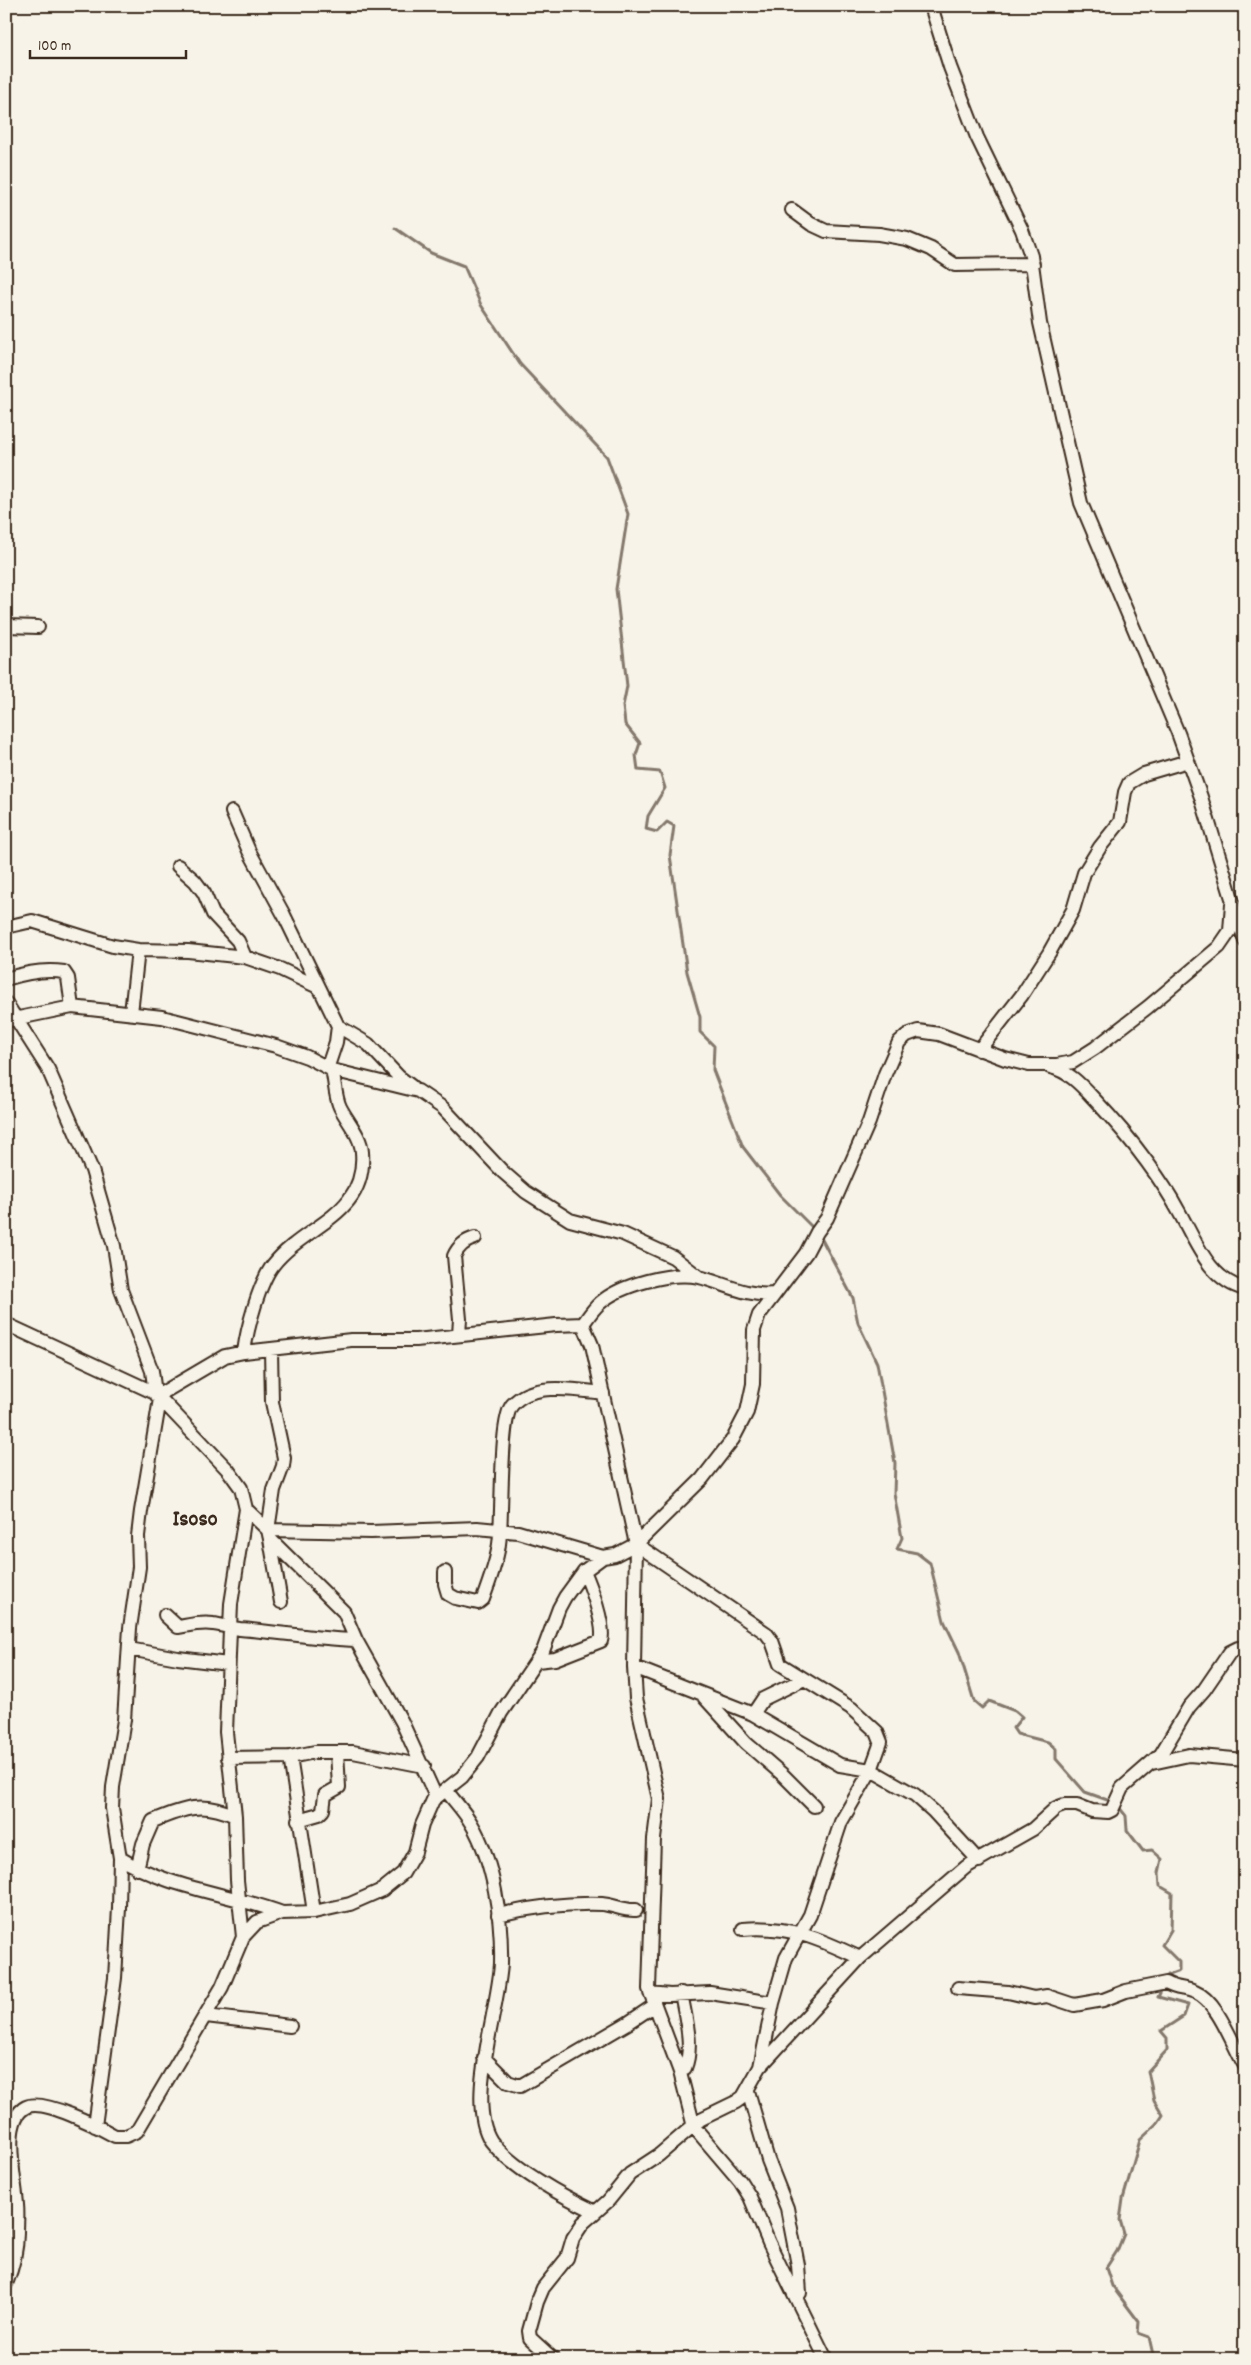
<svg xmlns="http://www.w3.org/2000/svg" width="1251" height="2365" font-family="Dekko,sans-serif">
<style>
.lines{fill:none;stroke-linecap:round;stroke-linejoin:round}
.stream{stroke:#84786c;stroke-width:3}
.street-casing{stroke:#3b2a1e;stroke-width:16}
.street{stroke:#f7f3e8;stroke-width:12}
.labels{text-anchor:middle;stroke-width:5;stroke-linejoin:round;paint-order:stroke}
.quarter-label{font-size:22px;font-weight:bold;fill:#3b2a1e;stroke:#f7f3e8}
</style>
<rect width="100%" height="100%" fill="#f7f3e8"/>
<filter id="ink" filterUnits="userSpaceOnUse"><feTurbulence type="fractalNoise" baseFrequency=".02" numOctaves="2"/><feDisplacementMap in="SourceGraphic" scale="10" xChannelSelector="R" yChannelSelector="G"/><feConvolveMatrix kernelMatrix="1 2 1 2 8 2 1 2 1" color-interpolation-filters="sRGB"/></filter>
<g filter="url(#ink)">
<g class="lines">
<!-- stream -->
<path class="stream" d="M 395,228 L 431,253 L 464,266 L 481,305 L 520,364 L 607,457 L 628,514 L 616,589 L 627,686 L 623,706 L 625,724 L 640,743 L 636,755 L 638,770 L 660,772 L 665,788 L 648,816 L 646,829 L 657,832 L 667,822 L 674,826 L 670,855 L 687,972 L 700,1017 L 700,1032 L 714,1046 L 713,1070 L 743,1147 L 780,1195 L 814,1229
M 820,1236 L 853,1298 L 858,1323 L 877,1363 L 895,1463 L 894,1493 L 902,1538 L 897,1549 L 917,1553 L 930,1563 L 944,1621 L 959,1652 L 974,1701 L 982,1708 L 989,1701 L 1015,1711 L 1022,1717 L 1013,1728 L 1017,1734 L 1048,1742 L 1056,1749 L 1056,1759 L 1085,1792 L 1113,1802
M 1118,1806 L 1126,1816 L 1127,1830 L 1143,1851 L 1152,1850 L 1162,1859 L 1159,1873 L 1160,1886 L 1172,1893 L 1171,1930 L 1162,1945 L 1179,1962 L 1179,1971 L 1168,1975 L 1167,1979
M 1154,2359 L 1149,2337 L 1138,2333 L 1139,2322 L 1112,2286 L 1106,2268 L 1117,2251 L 1124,2234 L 1120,2220 L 1123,2199 L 1140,2140 L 1157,2124 L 1163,2115 L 1154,2100 L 1148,2071 L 1167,2050 L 1167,2038 L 1161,2031 L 1184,2016 L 1188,2005 L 1158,1997 L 1163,1987"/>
<!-- street casing -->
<g class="street-casing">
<path id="street" d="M 931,6 L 950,67 L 977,137 L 1022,230 L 1031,256 L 1040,323 L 1081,503 L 1178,733 L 1201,797 L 1245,941
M 792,210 L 811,224 L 826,231 L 879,234 L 907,239 L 931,249 L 955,265 L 1033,264
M 6,626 L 38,627
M 232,812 L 249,851 L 284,915 L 338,1026 L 336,1042 L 328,1066
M 178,866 L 195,881 L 204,893 L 213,914 L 238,941 L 245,957
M 6,927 L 32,921 L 113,946 L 138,950 L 188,951 L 245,957 L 280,969 L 318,987
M 6,979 C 24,973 45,969 64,972 L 68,978 L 72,1007
M 6,1003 L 48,1069 L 92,1170 L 114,1246 L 121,1290 L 152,1371 L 155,1393 L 228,1470 L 241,1488 L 246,1509 L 268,1530 L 270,1539 L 344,1612 L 356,1640 L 402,1722 L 436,1797
M 131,1013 L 138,950
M 9,1020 L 72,1007 L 162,1017 L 276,1046 L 307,1057 L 332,1070 L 418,1091 L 443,1108 L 503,1172 L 526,1192 L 570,1220 L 623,1234 L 673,1257 L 699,1277
M 338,1026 L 368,1044 L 399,1077 L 411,1086
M 979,1050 L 1022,995 L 1049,953 L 1073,910 L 1084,873 L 1100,847 L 1120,822 L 1125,792 L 1129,783 L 1144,774 L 1188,761
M 1050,1067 C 1069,1071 1082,1086 1095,1100 C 1114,1120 1131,1140 1147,1162 C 1158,1177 1169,1193 1178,1210 C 1195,1239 1208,1280 1245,1289
M 6,1324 L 155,1393
M 583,1324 C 588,1317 593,1309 600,1303 C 620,1285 672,1271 699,1277 C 724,1283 746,1297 774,1294
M 459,1335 L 460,1319 L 454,1256 C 458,1247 464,1241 475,1238
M 271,1350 L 272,1402 L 284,1458 L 283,1466 L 274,1490 L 268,1530 L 371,1532 L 477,1528 L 518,1532 L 603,1557 L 615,1555 L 636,1544 L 702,1479 L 733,1439 L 747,1412 L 753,1384 L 754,1330 L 759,1315 L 806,1253 L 817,1232 L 827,1218 L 869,1122 L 885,1074 L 899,1042 L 907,1035 L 918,1031 L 939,1034 L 1005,1059 L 1029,1065 L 1057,1065 L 1073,1062 L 1095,1048 L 1148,1007 L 1219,947 L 1230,931 L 1232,904
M 244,1352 C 247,1329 259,1283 273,1265 C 305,1224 367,1216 362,1152 C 361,1136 347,1121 340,1107 C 335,1097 335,1081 332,1070
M 157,1396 L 225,1356 L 244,1352 L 351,1340 L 416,1340 L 556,1325 L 583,1324 L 592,1345 L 636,1544 L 634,1667 L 636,1698 L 659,1799 L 654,1839 L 649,1989 L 680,2072 L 694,2127 L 740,2181 L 750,2197 L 769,2243 L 826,2359
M 270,1539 L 281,1602
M 636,1544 L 766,1633 L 772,1641 L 780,1664 L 851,1708 L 877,1732 L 881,1742 L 871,1770 L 841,1822 L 810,1915 L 786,1958 L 773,2003 L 760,2067
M 445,1572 L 445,1584 L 448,1594 L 455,1598 L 478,1603 L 483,1599 C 489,1582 497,1562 499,1544 C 503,1520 499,1420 512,1405 C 532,1381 577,1390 603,1393
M 165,1615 L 178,1627 C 190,1625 201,1622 213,1624 C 222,1625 231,1628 240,1629 C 279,1632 317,1639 356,1640
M 129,1649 L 178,1658 L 228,1664
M 537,1661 L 555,1659 L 601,1641 C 606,1627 590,1584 584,1571
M 634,1667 L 753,1714 L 840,1765 L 871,1770 L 915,1795 L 933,1811 L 979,1861
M 704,1697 L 746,1743 L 783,1775 L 814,1806
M 753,1714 L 763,1699 L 804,1679
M 290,1757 L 314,1912
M 228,1758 L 290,1757 L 315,1752 L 353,1752 L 424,1766
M 1152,1763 L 1189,1755 L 1245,1760
M 446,1790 C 454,1801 464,1811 471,1823 C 494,1861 502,1919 501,1963 C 499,2009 465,2102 491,2141 C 511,2168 564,2197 594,2211
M 298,1820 L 319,1814 L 323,1810 L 325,1795 L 339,1787 L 337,1752
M 120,1858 C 170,1889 228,1893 282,1913
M 137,1869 L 143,1844 L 153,1821 C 184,1808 203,1801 235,1816
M 498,1915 C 532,1907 567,1903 602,1904 C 614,1905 624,1911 636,1910
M 743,1929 C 789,1925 820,1939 860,1958
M 243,1937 L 257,1922 L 282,1913 L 314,1912 L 350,1904 L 382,1890 L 403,1873 L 415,1852 L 422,1825 L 433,1800 L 462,1777 L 478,1757 L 501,1713 L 543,1651 L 559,1608 L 565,1597 L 584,1571 L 603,1557
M 958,1988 L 1008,1992 L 1034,1998 L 1047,1996 L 1074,2005 L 1103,2000 L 1126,1991 L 1166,1983 C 1178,1990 1184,1987 1195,1992 C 1218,2001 1233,2046 1245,2066
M 650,1993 L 670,1995 L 710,1993 L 773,2003
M 681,1993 C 685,2016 694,2046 685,2068
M 206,2016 L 290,2026
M 484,2058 L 508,2082 L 520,2086 L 628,2023 L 655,2005
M 748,2091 L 768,2160 L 787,2208 L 798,2265 L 800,2293
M 95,2126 L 115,1978 L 119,1908 L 120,1858 L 112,1808 L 113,1787 L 124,1720 L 130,1628 L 139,1567 L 138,1536 L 141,1511 L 160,1399
M 6,2284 C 13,2267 17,2251 17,2232 C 17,2223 18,2214 17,2205 C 16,2182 0,2120 26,2107 C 43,2098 99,2127 115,2136 L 126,2136 L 137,2131 L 222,1987 L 243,1937 L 237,1880 L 235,1816 L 226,1732 L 231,1604 L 246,1509
M 553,2359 L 530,2338 L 529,2331 L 537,2302 L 543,2288 L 567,2258 L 573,2238 L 583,2223 L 608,2201 L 630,2174 L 659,2155 L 701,2119 L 736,2102 L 743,2097 L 760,2067 L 860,1958 L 966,1867 L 1033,1829 L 1056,1808 L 1064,1805 L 1077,1805 L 1092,1811 L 1108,1812 L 1112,1810 L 1122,1788 L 1161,1754 L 1189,1707 L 1204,1690 L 1230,1652 L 1238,1648 L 1245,1648"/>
</g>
<!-- street -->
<use href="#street" class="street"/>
</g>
</g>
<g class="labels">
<!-- quarter labels -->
<g class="quarter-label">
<text x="195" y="1525">Isoso</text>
</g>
</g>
<!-- margin -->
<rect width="1251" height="2365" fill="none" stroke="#f7f3e8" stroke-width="25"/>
<rect x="12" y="12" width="1226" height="2340" fill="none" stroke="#3b2a1e" stroke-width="2" filter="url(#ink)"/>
<!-- scale -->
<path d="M30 50v8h156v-8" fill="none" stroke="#3b2a1e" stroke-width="2.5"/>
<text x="38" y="50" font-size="15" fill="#3b2a1e" stroke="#f7f3e8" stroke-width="4" paint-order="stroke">100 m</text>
</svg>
